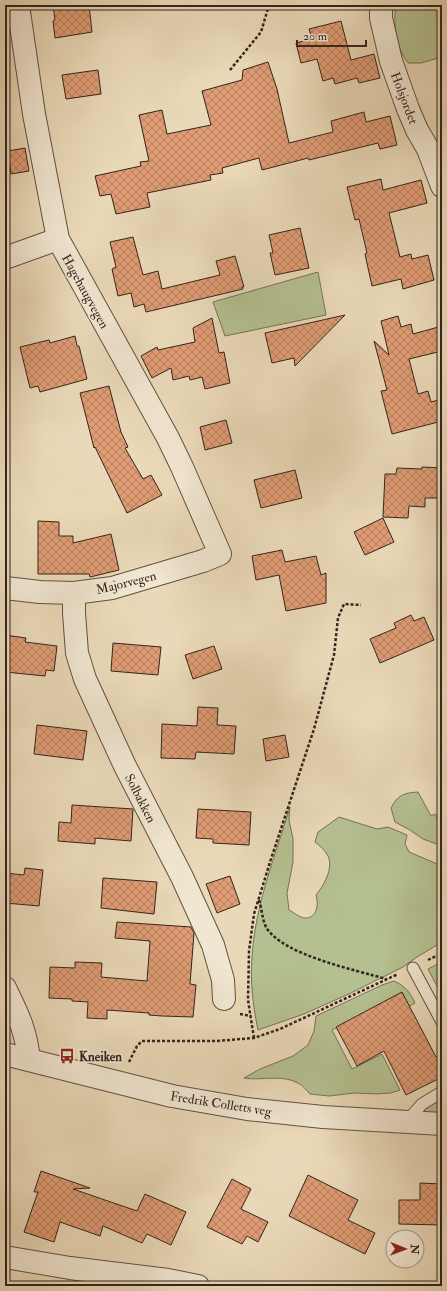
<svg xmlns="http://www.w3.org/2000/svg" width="447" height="1291" font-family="'IM FELL Double Pica',serif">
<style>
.grass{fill:#b5c090;stroke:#747257}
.building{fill:url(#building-cross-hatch);stroke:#32241e}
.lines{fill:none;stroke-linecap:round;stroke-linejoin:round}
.service-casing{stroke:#605144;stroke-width:13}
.minor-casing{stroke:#605144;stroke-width:24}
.tertiary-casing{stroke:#605144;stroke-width:24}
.path{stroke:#32241e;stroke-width:2.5;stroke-dasharray:3 2;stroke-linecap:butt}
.service{stroke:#f1e6d1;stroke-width:11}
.minor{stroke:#f1e6d1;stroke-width:22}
.tertiary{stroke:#f1e6d1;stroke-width:22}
.labels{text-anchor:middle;stroke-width:3.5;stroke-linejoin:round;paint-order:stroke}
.street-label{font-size:13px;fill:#32241e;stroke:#f1e6d1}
.poi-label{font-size:13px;font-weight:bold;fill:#32241e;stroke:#f1e6d1;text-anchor:start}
</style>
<defs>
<pattern id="building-cross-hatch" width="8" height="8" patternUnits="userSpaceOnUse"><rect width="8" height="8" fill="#e09c74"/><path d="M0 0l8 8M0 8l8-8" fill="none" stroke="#b67f5f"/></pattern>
</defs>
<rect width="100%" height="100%" fill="#ead9b8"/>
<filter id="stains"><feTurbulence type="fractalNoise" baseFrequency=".005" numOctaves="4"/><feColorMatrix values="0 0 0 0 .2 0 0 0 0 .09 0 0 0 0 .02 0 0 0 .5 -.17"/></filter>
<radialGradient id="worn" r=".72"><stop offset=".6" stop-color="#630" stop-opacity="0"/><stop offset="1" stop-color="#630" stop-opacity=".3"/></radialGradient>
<!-- grass -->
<path class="grass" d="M 396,5 L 442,5 L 442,57 L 421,63 L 408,63 C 396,48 393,23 396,5 Z
M 318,272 L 326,315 L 225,336 L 213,302 Z
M 418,792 L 431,816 L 435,814 L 442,827 L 442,846 L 423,839 L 410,830 L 395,822 L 391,808 C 398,795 403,793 418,792 Z
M 290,807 L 289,820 L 293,839 L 293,862 L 287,893 L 289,910 C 293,912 299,917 304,918 C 317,919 319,905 316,895 C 323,887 334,868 328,856 C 325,850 320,846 315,842 L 318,832 L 339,817 L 377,829 L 388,827 L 407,835 L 405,844 L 409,852 L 442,866 L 442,942 L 417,957 L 403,967 L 351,993 L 304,1014 L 258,1030 C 253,1006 250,982 252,957 C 255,906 275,856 290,807 Z
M 442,962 L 442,996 L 428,969 Z
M 394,981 C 405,986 410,992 415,1003 L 406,1008 L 399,995 L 332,1030 L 352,1069 L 382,1054 L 400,1090 L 391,1093 L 376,1094 L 355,1093 L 329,1096 L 310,1094 C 306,1090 303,1085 298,1083 C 282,1074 261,1081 244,1078 L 260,1069 L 293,1056 L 308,1045 L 314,1031 L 316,1016 L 382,985 Z
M 442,1097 L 442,1114 L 421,1114 L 432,1103 Z"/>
<!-- building -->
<path class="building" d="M 53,5 L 89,5 L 92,32 L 55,38 L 53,21 L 55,20 Z
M 341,21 L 351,60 L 374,54 L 380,78 L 359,83 L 357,78 L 335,84 L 333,78 L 323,81 L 317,59 L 301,63 L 296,43 L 312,39 L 309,29 Z
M 268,62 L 277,89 L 289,143 L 333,132 L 331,121 L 364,112 L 366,122 L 390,116 L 397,145 L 380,149 L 378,143 L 309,160 L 308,158 L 262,170 L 259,158 L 222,168 L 223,173 L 210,175 L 211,180 L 147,193 L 150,207 L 116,214 L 111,194 L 100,196 L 95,176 L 141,166 L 140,162 L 149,161 L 139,115 L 162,110 L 167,134 L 211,125 L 202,91 L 242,80 L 243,70 Z
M 98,70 L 101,94 L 66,99 L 62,75 Z
M 25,148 L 29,171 L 11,174 L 8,151 Z
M 381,179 L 383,190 L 421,180 L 427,203 L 389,213 L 400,257 L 411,254 L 412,259 L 428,255 L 434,280 L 403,289 L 401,279 L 372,286 L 365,254 L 367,253 L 359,219 L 355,220 L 347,187 Z
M 300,228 L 309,268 L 275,275 L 270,253 L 273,253 L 269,235 Z
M 133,237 L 143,275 L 158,271 L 162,289 L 220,275 L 216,261 L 235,256 L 244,287 L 242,287 L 243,289 L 146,312 L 144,304 L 134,307 L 131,293 L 118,296 L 112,269 L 116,267 L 110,242 Z
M 345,315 L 295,366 L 294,358 L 272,363 L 265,333 Z
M 398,316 L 401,327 L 411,324 L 413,334 L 442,326 L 442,351 L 409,359 L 418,394 L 428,391 L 431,402 L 442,399 L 442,421 L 392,434 L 381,391 L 387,390 L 374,341 L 389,355 L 381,321 Z
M 212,318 L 219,353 L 224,352 L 230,383 L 205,389 L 202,377 L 190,380 L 189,376 L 173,380 L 171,368 L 152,378 L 141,356 L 157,347 L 158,350 L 195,342 L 193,328 Z
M 75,336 L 77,346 L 79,346 L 87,379 L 40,392 L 38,386 L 30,388 L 20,347 L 49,340 L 50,343 Z
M 109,386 L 121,432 L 128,447 L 125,448 L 143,479 L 151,475 L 162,495 L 127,513 L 95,447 L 94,448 L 80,393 Z
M 226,420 L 232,443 L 205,450 L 200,427 Z
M 422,467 L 442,468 L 441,498 L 425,498 L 425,507 L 409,506 L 408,518 L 383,517 L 385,474 L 396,474 L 397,468 L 422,469 Z
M 295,470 L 302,498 L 261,508 L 254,480 Z
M 383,518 L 394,542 L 365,555 L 354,532 Z
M 38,521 L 59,522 L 59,536 L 73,536 L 73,543 L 111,534 L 119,570 L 90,577 L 89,574 L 38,574 Z
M 282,550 L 285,562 L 316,556 L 321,575 L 326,573 L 326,603 L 286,611 L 279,575 L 256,580 L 252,556 Z
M 411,615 L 414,621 L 424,617 L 434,640 L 380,663 L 370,639 L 396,628 L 394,623 Z
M 5,635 L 26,638 L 25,642 L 57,646 L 54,671 L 46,670 L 45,676 L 5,672 Z
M 113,643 L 161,647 L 158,675 L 111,671 Z
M 214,646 L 222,669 L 193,679 L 185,655 Z
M 198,707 L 218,708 L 217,725 L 236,726 L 234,754 L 196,752 L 195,759 L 161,758 L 162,724 L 197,726 Z
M 37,725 L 87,731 L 83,760 L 34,754 Z
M 285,735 L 289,757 L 266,761 L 263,739 Z
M 72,805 L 133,809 L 131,841 L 95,838 L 95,844 L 58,841 L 59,822 L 71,823 Z
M 198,809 L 251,812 L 249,845 L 213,843 L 213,839 L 196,838 Z
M 25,868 L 43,870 L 39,906 L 5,903 L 5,873 L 24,875 Z
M 230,876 L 240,904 L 217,913 L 206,884 Z
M 103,878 L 157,882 L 154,914 L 101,908 Z
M 117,922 L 191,927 L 194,933 L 190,984 L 196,985 L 193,1017 L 162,1016 L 149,1015 L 149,1013 L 107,1010 L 107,1019 L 87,1018 L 88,1002 L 72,1001 L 72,999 L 49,998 L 50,967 L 75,968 L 75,962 L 102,963 L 101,977 L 147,981 L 150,941 L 115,938 Z
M 402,992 L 436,1057 L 442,1054 L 442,1077 L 406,1095 L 384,1051 L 357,1066 L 336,1027 Z
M 41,1171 L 90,1188 L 73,1189 L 137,1211 L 145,1194 L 186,1212 L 171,1245 L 147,1234 L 142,1243 L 103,1226 L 100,1236 L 60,1222 L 54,1242 L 24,1232 L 38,1192 L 34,1192 Z
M 308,1175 L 358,1200 L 348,1220 L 375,1233 L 365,1254 L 289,1216 Z
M 232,1179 L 251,1189 L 241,1209 L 268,1222 L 258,1242 L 247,1236 L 242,1244 L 207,1227 Z
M 420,1183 L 442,1184 L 442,1225 L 399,1224 L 399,1200 L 420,1200 Z"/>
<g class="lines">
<!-- service casing -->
<g class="service-casing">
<path id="service" d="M 413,968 L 442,1022
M 406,1122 L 422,1104 L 442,1092"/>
</g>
<!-- minor casing -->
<g class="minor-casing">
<path id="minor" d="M 381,5 L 381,18 L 391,61 L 408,109 L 417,130 L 428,149 L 442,186
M 5,258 L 58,239
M 5,588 L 40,592 L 74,593 L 112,588 L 203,561 L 220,554 L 182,467 L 168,438 L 58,239 L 34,114 L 18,5
M 74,593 L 74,613 L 77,653 L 85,679 L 125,766 L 182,877 L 213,945 L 223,980 L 224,999
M 5,988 C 18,1015 26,1030 29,1060
M 5,1257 L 70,1268 L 168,1280 L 198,1286"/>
</g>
<!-- tertiary casing -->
<g class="tertiary-casing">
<path id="tertiary" d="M 5,1054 L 172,1096 L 247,1109 L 323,1117 L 442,1124"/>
</g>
<!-- path -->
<path class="path" d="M 230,70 L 261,32 L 269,5
M 259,900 C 262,909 262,919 266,927 C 282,955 356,970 386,979
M 428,960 L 442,953
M 240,1014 L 251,1016
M 254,1038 L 248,1000 L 249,951 L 254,914 L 271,859 L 314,729 L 334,655 L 338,618 L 344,604 L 361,605
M 129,1062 L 137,1046 L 142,1041 L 216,1041 L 254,1038 L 280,1029 L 398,974"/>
<!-- service -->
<use href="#service" class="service"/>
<!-- minor -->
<use href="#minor" class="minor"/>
<!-- tertiary -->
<use href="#tertiary" class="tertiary"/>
</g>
<!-- icons -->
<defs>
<g id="bus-bare" transform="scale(1.2)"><path d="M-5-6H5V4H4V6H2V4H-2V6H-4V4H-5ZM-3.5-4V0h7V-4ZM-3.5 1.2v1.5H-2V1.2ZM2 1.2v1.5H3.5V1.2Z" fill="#8f2418" stroke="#f1e6d1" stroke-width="2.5" paint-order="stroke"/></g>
</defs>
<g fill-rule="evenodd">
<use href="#bus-bare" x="67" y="1056"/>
</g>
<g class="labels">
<!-- street labels -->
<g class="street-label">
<text transform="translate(405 98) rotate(69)" y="5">Holsjordet</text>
<text transform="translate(86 291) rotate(61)" y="5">Hagehaugvegen</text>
<text transform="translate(126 582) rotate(-14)" y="5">Majorvegen</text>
<text transform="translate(141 798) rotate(63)" y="5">Solbakken</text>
<text transform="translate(221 1103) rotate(9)" y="5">Fredrik Colletts veg</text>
</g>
<!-- poi labels -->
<g class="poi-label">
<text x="79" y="1061">Kneiken</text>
</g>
</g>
<!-- margin -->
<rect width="447" height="1291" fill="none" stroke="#ead9b8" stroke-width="20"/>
<rect x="6" y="6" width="435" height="1279" fill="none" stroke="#32241e" stroke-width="2"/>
<rect x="10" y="10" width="427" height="1271" fill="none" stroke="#32241e"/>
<!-- north arrow -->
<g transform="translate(405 1249) rotate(91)"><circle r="19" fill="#f1e6d1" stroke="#a59889"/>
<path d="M0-3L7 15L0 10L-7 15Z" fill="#8f2418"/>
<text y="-6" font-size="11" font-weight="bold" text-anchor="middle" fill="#32241e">N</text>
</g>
<!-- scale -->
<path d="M297 40v6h69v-6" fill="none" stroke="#32241e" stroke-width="2"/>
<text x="303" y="40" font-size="12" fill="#32241e" stroke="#f1e6d1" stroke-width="3" paint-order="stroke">20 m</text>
<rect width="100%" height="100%" filter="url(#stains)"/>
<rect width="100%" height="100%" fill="url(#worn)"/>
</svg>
